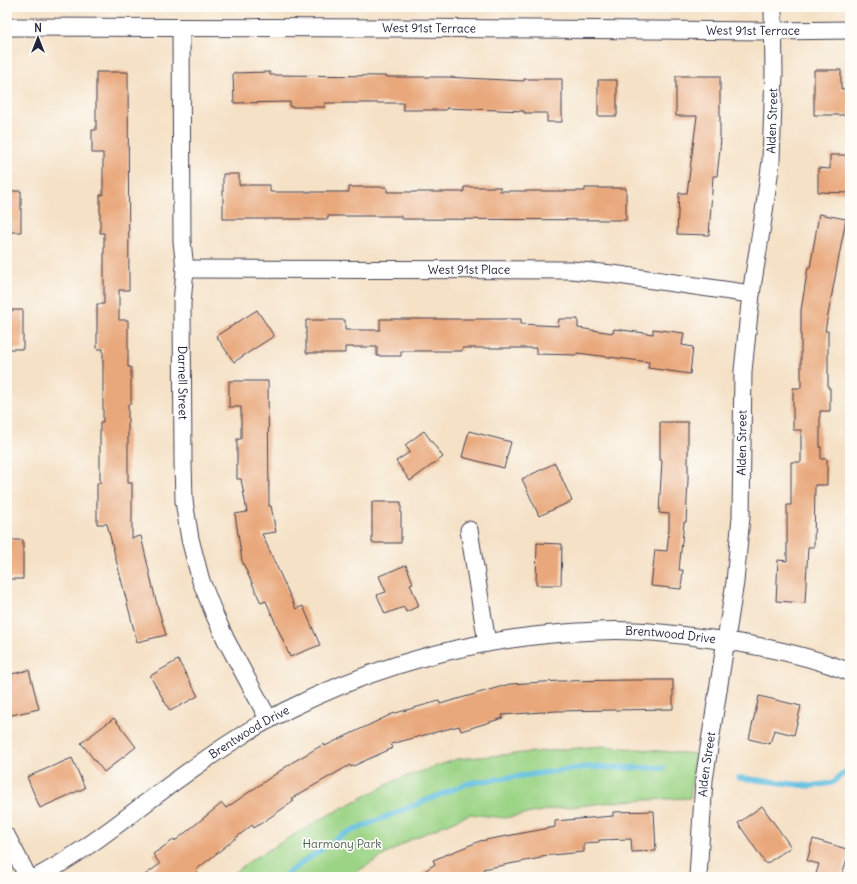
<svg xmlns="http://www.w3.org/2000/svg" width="857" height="884" font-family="Delius,sans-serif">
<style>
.green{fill:#9cd486;stroke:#5f7b60}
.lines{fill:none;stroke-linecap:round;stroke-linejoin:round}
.stream{stroke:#63bfe1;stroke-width:5.5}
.building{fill:#e9a87c}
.minor-casing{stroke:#423f50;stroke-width:19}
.minor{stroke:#fff;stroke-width:17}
.labels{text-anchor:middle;stroke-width:3.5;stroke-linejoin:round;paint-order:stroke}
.street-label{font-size:12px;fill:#22223b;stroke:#fdfcf7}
.park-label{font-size:12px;fill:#4d6055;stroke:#fdfcf7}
</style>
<rect width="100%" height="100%" fill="#fdfcf7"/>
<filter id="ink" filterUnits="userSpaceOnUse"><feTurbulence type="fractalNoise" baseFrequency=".025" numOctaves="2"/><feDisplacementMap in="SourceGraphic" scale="8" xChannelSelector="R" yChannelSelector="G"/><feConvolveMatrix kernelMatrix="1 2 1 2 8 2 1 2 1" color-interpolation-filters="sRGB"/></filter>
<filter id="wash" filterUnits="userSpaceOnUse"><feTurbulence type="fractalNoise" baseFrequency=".012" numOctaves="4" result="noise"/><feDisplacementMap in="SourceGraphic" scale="16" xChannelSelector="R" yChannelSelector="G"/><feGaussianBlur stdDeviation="0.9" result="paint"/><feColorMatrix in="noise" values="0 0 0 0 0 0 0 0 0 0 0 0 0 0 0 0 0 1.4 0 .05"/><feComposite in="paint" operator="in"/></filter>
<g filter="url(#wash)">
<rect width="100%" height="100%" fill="#f5e1c6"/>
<!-- green -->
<path class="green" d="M 602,746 L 695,754 L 690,798 L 622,801 L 553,809 L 505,818 L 470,814 L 410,840 L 351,875 L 350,877 L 228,877 L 253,859 L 321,819 L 396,780 L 457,759 Z"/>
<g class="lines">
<!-- stream -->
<path class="stream" d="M 739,778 L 810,786 L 832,783 L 850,768
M 282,877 L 342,835 L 469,783 L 586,767 L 663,768"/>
</g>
<g id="blocks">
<!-- building -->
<path class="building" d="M 814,70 L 841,70 L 841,89 L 850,89 L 850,115 L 814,115 Z
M 96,72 L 128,72 L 129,290 L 119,290 L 119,320 L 128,320 L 128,367 L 131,367 L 131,404 L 128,404 L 128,483 L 132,483 L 132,538 L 141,536 L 155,597 L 166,635 L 137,642 L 107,524 L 97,524 L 97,483 L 100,483 L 100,422 L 103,422 L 103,349 L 97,349 L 97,304 L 104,304 L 104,233 L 100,233 L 100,195 L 103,195 L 103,153 L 92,153 L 92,130 L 96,130 Z
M 270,72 L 270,75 L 387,76 L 387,77 L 446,77 L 524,81 L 524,79 L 562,79 L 562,122 L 547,122 L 547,113 L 524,113 L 524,111 L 446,108 L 446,110 L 403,110 L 403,103 L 325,103 L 325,107 L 290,107 L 290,102 L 234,103 L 233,73 Z
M 676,76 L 720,76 L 720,139 L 721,139 L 717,176 L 713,176 L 709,235 L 677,234 L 679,193 L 687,193 L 697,116 L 676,116 Z
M 598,80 L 617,80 L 617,116 L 598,116 Z
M 830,155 L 850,155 L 850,193 L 818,192 L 818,168 L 830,169 Z
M 223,174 L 239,174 L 239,185 L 270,185 L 270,192 L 349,192 L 349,187 L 387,187 L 387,192 L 464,192 L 464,187 L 500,187 L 500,191 L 585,191 L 585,188 L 626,188 L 626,220 L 401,219 L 401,216 L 328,216 L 328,219 L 223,219 Z
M 7,191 L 21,191 L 21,232 L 7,232 Z
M 819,214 L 846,219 L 825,331 L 828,331 L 828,388 L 830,388 L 830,411 L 820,411 L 820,447 L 821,447 L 821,459 L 827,459 L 827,485 L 815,485 L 814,547 L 808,547 L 805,603 L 776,601 L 778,560 L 787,561 L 787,505 L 791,505 L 791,462 L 801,462 L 801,430 L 793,430 L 793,388 L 801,388 L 801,310 L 808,267 L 810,268 Z
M 7,310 L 23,310 L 23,349 L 7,349 Z
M 257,310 L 274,336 L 234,362 L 216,336 Z
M 380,319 L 521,319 L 521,324 L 558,326 L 559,319 L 578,319 L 578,328 L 613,333 L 614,329 L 653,334 L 653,329 L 684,333 L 682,345 L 693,347 L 690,374 L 648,368 L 649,362 L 577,353 L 577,355 L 536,354 L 536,348 L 462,348 L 462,351 L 401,351 L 401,356 L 377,356 L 377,347 L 345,347 L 345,353 L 306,353 L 306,320 L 345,320 L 345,330 L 380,330 Z
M 229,381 L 268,381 L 269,506 L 271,506 L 276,532 L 262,534 L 296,609 L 303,606 L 320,645 L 290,657 L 266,601 L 261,603 L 242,561 L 235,514 L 247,512 L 241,479 L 237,479 L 237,439 L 241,439 L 241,407 L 229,407 Z
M 660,422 L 688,422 L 688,479 L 686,522 L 684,522 L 679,570 L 683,570 L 681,589 L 651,586 L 655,550 L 667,551 L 669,529 L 669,514 L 659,513 L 662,460 L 660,460 Z
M 424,431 L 443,457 L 410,481 L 396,461 L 410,452 L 405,445 Z
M 469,431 L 511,442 L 504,468 L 462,457 Z
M 555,463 L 572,501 L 539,516 L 522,479 Z
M 372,502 L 401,502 L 401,543 L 372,543 Z
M 7,540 L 23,540 L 23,579 L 7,579 Z
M 537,543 L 562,544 L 561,585 L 536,585 Z
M 406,565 L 413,583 L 410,584 L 419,606 L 406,612 L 404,607 L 385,614 L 377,595 L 386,592 L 379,576 Z
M 178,660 L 198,696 L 170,711 L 150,676 Z
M 29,670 L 39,709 L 7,716 L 7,675 Z
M 630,680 L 673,680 L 673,709 L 556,711 L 502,715 L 503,718 L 461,731 L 459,726 L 391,744 L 393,748 L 351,767 L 350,765 L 292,798 L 294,801 L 254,828 L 252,825 L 196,870 L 201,877 L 142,877 L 160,864 L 153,854 L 175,839 L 175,841 L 222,803 L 226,808 L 293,762 L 324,744 L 325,746 L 392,714 L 439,701 L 440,704 L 510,684 L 560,681 Z
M 759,696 L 801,706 L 794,735 L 774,730 L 770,744 L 749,739 Z
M 114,718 L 136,747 L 104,772 L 81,743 Z
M 72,758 L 85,788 L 40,808 L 27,777 Z
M 762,806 L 791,847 L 766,864 L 738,823 Z
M 654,811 L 656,851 L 632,852 L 631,839 L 599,840 L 599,842 L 584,843 L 584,852 L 541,856 L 541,858 L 483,869 L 485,874 L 476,877 L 416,877 L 435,864 L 433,860 L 480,841 L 555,827 L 555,821 L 613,816 L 613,812 Z
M 813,839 L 850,850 L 841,877 L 815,877 L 819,864 L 807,861 Z"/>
</g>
</g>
<g filter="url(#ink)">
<use href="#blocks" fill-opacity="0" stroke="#423f50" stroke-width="1"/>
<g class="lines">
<!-- minor casing -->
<g class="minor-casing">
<g id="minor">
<path id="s1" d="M 7,27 L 398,28 L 774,31 L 850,30"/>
<path id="s2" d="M 181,28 L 182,241 L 185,269 L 182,303 L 183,462 L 184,501 L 190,539 L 201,581 L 215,616 L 226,640 L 269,720"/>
<path id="s3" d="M 185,269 L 571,270 L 612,274 L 751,294"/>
<path d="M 469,530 L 487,643"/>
<path d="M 7,837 L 28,877"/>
<path id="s4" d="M 37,877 C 75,857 109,831 143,805 C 175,781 207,757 241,736 C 255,726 272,718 287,710 C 384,661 489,635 598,631 C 636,629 674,634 712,639 C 758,645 807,655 850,672"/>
<path id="s5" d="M 698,877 L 704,780 L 735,582 L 741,517 L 743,371 L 751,294 L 763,219 L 771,161 L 774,73 L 773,7"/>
</g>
</g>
<!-- minor -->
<use href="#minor" class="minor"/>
</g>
</g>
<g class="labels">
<!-- street labels -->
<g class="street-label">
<text dy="4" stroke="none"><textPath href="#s1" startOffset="422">West 91st Terrace</textPath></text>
<text dy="4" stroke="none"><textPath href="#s1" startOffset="746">West 91st Terrace</textPath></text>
<text dy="4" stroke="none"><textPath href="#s5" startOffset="761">Alden Street</textPath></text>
<text dy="4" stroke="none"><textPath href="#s3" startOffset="284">West 91st Place</textPath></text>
<text dy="4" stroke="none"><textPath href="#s2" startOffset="355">Darnell Street</textPath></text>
<text dy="4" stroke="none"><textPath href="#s5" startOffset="437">Alden Street</textPath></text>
<text dy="4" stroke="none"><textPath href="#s4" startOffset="697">Brentwood Drive</textPath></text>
<text dy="4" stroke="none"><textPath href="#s4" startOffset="257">Brentwood Drive</textPath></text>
<text dy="4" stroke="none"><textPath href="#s5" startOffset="113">Alden Street</textPath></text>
</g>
<!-- park labels -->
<g class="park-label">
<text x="342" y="848">Harmony Park</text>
</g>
</g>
<!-- margin -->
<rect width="857" height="884" fill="none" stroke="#fdfcf7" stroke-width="24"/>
<!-- north arrow -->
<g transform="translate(38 38)" stroke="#fdfcf7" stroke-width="3" paint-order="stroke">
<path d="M0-3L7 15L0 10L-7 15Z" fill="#22223b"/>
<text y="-6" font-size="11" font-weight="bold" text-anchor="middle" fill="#22223b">N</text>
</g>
</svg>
